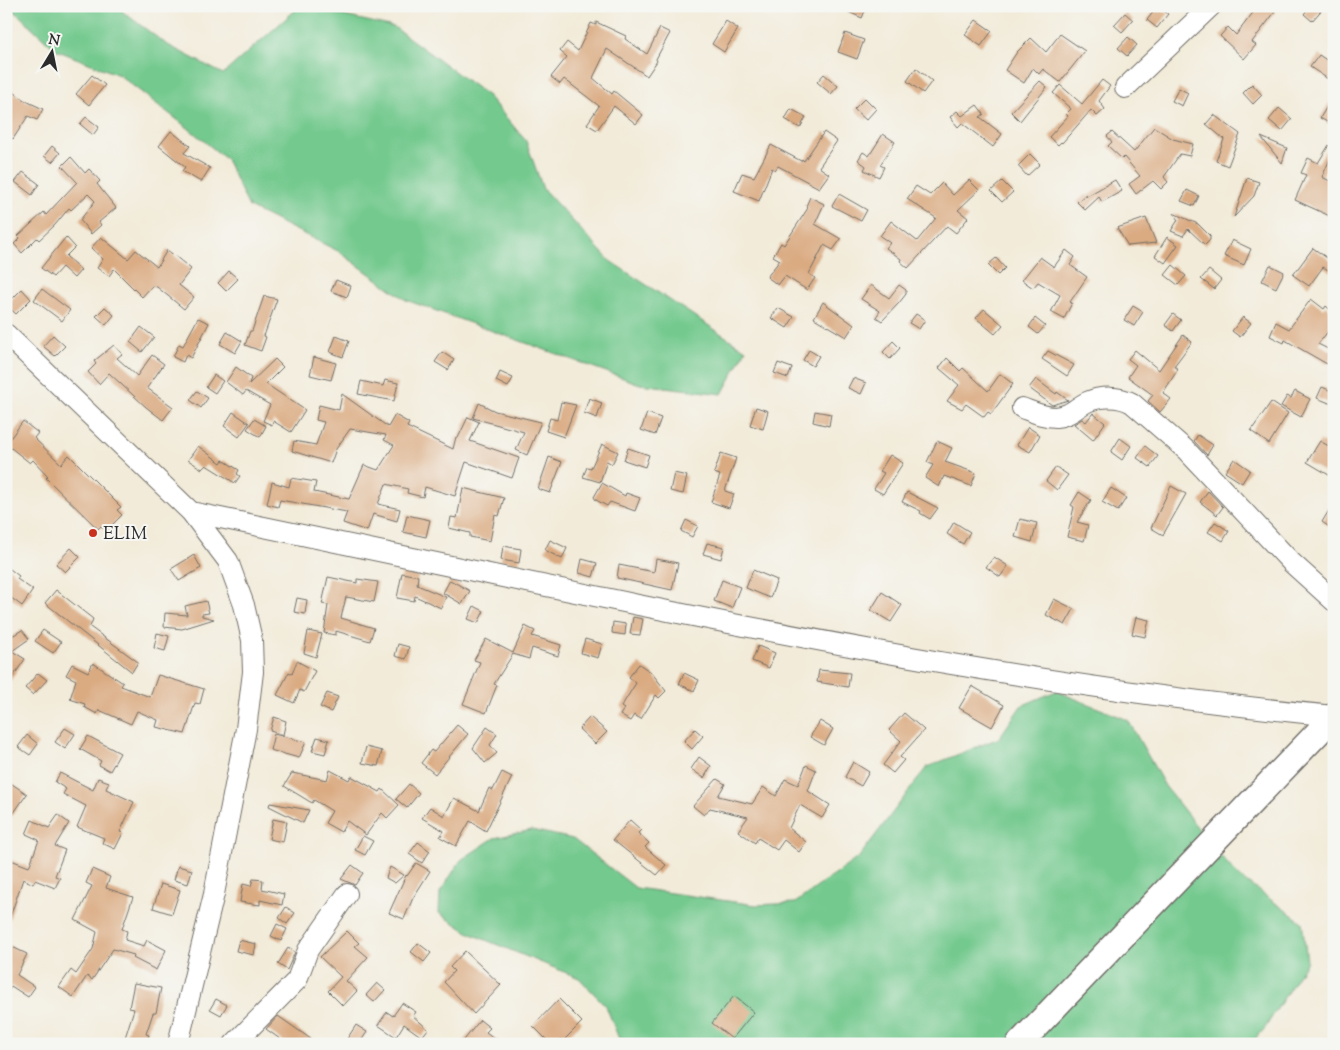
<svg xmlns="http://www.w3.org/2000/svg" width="1340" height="1050" font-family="'Sorts Mill Goudy',serif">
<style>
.green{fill:#73c98e;stroke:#4f7a5c}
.building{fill:#daaa81}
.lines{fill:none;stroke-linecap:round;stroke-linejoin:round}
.minor-casing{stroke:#716e68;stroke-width:22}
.major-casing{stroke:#716e68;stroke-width:28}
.minor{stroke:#fff;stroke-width:20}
.major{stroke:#fff;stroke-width:25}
.poi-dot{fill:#c8321e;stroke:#f6f6f2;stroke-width:2}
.labels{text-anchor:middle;stroke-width:4;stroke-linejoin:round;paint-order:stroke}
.poi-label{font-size:18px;fill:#2b2b2b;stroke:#f6f6f2;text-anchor:start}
</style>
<rect width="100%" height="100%" fill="#f6f6f2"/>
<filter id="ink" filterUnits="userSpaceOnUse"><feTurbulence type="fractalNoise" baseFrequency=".02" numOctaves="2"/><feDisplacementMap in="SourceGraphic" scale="10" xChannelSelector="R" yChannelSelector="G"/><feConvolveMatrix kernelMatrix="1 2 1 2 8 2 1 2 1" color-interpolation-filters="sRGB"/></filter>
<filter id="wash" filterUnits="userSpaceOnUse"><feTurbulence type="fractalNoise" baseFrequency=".0096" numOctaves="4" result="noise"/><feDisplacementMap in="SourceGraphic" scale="20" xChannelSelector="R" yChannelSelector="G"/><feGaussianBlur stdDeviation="1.12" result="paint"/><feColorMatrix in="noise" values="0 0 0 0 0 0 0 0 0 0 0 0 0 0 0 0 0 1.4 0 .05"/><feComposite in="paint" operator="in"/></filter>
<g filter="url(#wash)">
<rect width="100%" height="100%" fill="#f2ebd9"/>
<!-- green -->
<path class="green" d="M 9,6 L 120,6 L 123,12 L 166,44 L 223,74 L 300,6 L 394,27 L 488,96 L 526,141 L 543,189 L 610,261 L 746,350 L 722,394 L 640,384 L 406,300 L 338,251 L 249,207 L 226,159 L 188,128 L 119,75 L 56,50 Z
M 1056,691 L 1128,720 L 1165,786 L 1212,846 L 1239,877 L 1302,922 L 1307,961 L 1265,1028 L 1251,1044 L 621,1044 L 606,1006 L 579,978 L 471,934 L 439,913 L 440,892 L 461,860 L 494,838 L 532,830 L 573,839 L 636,888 L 756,905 L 795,903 L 859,857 L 927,767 L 999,738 L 1021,706 Z"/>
<g id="blocks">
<!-- building -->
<path class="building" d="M 835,6 L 867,6 L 862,18 Z
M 1158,6 L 1168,14 L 1157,28 L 1147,20 Z
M 1258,6 L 1267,6 L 1275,12 L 1252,42 L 1256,45 L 1244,59 L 1220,36 L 1228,27 L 1236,35 Z
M 1310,6 L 1325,6 L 1312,21 L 1304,14 Z
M 1125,13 L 1133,20 L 1122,32 L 1114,25 Z
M 976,20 L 992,31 L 981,46 L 965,35 Z
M 726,21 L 738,29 L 724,52 L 712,44 Z
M 596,22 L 626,36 L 625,39 L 647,54 L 660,28 L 670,33 L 656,59 L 657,61 L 647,76 L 607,49 L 593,78 L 612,94 L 614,91 L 643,115 L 636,124 L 614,106 L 597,130 L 587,124 L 599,106 L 564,79 L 560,84 L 551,77 L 567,57 L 560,51 L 567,42 L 578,51 L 591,23 L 596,25 Z
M 845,33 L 864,40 L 857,59 L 838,52 Z
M 1060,34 L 1085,51 L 1060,82 L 1043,69 L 1039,74 L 1033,68 L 1024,83 L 1005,70 L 1017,52 L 1031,38 L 1046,52 Z
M 1128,37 L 1137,45 L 1127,56 L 1118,48 Z
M 1319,55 L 1334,65 L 1334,83 L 1310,67 Z
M 916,68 L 932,81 L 923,93 L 907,81 Z
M 824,74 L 838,86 L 831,94 L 817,82 Z
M 92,75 L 105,85 L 89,105 L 76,94 Z
M 1102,80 L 1110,86 L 1099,101 L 1105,109 L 1097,116 L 1091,110 L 1062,143 L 1061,142 L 1058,145 L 1049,137 L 1068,116 L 1066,114 L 1071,109 L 1053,93 L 1060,85 L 1082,104 Z
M 1040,81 L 1047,87 L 1020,121 L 1011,112 Z
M 1252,84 L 1262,95 L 1253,104 L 1243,93 Z
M 6,86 L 24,100 L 43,109 L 37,120 L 28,116 L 13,139 L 6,134 L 6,115 L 10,109 L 6,105 Z
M 1179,88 L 1188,93 L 1182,106 L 1172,101 Z
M 1334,95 L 1334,126 L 1320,118 Z
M 865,98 L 876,109 L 866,120 L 854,109 Z
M 977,105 L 984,114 L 980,117 L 1002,134 L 993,147 L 962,123 L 958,127 L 950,117 L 957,111 L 962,116 Z
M 1279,108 L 1292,119 L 1282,131 L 1269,120 Z
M 791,109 L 806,117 L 800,128 L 785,119 Z
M 1214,115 L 1240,134 L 1228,166 L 1216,161 L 1224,139 L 1206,124 Z
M 86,117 L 99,127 L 93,135 L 80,124 Z
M 1154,127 L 1173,139 L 1193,144 L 1190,156 L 1180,154 L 1164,177 L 1168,182 L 1161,189 L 1153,181 L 1136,194 L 1129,184 L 1140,176 L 1124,157 L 1122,159 L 1108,146 L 1112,142 L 1107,136 L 1112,132 L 1134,152 Z
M 171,131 L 190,146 L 184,153 L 210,168 L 201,182 L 182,171 L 185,167 L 159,146 Z
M 824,132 L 837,141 L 819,167 L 829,174 L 819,188 L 778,166 L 775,170 L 772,168 L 759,201 L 734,191 L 742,173 L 754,177 L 771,145 L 801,161 L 802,159 L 804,161 Z
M 883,134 L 895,142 L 880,165 L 884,167 L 879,177 L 864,170 L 866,166 L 858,160 L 863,152 L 869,156 Z
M 1261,137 L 1287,148 L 1282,163 Z
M 1329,145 L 1334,150 L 1322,177 L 1334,183 L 1334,218 L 1295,200 L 1306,175 L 1301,173 L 1308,158 L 1318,163 Z
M 52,146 L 60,153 L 52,162 L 44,156 Z
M 1030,154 L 1040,164 L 1027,176 L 1018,166 Z
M 71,157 L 85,173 L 89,169 L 100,181 L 97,184 L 116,208 L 99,222 L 101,225 L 91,234 L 80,220 L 95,201 L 88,194 L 71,210 L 69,208 L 55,225 L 39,240 L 37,238 L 22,253 L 14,244 L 20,238 L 18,236 L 44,212 L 46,215 L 77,182 L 62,166 Z
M 23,172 L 39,184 L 32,195 L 15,182 Z
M 1247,178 L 1259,182 L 1254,196 L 1234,217 Z
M 969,180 L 979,190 L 958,210 L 968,218 L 956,233 L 947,226 L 908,268 L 900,261 L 901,259 L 886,248 L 890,243 L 880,236 L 891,221 L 917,241 L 936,218 L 907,199 L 916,186 L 930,195 L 942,183 L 953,195 Z
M 1115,180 L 1122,191 L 1102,202 L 1099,197 L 1085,210 L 1077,202 L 1086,194 L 1087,196 Z
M 1002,181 L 1013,192 L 1002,202 L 991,191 Z
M 1187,190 L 1199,196 L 1194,206 L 1181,201 Z
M 839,194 L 867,210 L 861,221 L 832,206 Z
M 810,197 L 824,204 L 815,224 L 841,239 L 833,250 L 824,245 L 809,274 L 815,278 L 807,290 L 785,276 L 778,285 L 767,277 L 780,260 L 773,256 L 781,243 L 784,245 L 808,208 L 806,206 Z
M 1173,213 L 1198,224 L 1210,236 L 1210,240 L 1205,245 L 1188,229 L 1183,236 L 1171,231 L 1178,220 Z
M 1146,218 L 1156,243 L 1128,246 L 1117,228 Z
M 66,237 L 75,247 L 66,256 L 81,270 L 74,278 L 62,267 L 53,277 L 41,268 Z
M 101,237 L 128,259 L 136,250 L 157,267 L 167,250 L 175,256 L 191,269 L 179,285 L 194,297 L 184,309 L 157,287 L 152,286 L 142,297 L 114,269 L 109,276 L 97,268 L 103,259 L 91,248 Z
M 1167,237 L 1178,245 L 1165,263 L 1155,256 Z
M 1232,240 L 1251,249 L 1244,265 L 1224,256 Z
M 1313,248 L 1334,263 L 1334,273 L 1323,267 L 1309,286 L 1293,275 Z
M 1066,250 L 1075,257 L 1070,265 L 1087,277 L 1070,302 L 1072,303 L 1064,319 L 1051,312 L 1060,295 L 1038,282 L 1033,288 L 1022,280 L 1040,257 L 1054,267 Z
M 996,258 L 1005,268 L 998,275 L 988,265 Z
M 1173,265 L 1186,276 L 1178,285 L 1165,275 Z
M 1270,265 L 1284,272 L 1276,288 L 1262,281 Z
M 1209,270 L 1221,280 L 1214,289 L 1201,279 Z
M 229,271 L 238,279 L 226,291 L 218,283 Z
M 336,280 L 351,286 L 347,297 L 331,291 Z
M 871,285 L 889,298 L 899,285 L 906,290 L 906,294 L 899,303 L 882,321 L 876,317 L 880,311 L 861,299 Z
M 22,289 L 31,299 L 16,314 L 6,305 Z
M 42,289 L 70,310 L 62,321 L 34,300 Z
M 264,296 L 277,299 L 264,336 L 266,337 L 261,351 L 245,345 L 250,331 L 252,331 Z
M 1311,299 L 1324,309 L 1326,306 L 1334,313 L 1334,324 L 1318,344 L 1334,352 L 1327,364 L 1285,340 L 1284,343 L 1270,336 L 1276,322 L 1289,329 Z
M 823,302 L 854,325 L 846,337 L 814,318 Z
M 1133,306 L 1143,312 L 1134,326 L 1124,320 Z
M 105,307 L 114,315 L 106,325 L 96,316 Z
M 778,308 L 794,317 L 787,328 L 771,318 Z
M 984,309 L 1003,325 L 995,334 L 976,318 Z
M 916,314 L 925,320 L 919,329 L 909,323 Z
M 1173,314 L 1181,320 L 1173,331 L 1165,325 Z
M 1243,317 L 1251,323 L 1240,337 L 1232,331 Z
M 198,318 L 209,323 L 191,358 L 186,355 L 183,362 L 173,357 L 179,344 L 183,346 Z
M 1035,318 L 1045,326 L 1038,334 L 1029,327 Z
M 141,327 L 154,337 L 142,352 L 130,342 Z
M 227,332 L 242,341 L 235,353 L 220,344 Z
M 53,335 L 65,346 L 55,356 L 43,346 Z
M 1183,335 L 1192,342 L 1174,366 L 1178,369 L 1163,393 L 1171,399 L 1160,412 L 1148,401 L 1153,395 L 1128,377 L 1136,365 L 1128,359 L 1135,350 L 1159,370 Z
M 336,336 L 349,341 L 343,357 L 330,352 Z
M 893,341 L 900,348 L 890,359 L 883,352 Z
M 114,345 L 122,354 L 117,358 L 137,376 L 152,355 L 164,364 L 147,388 L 173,407 L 163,420 L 146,407 L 109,373 L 99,384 L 88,372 L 96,364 L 94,361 Z
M 809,350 L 819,356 L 813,366 L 803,360 Z
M 1048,351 L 1074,365 L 1067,376 L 1042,359 Z
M 442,352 L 454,360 L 448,370 L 435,362 Z
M 314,357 L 336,363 L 331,380 L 310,375 Z
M 947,358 L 960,371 L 963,368 L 988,391 L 1000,374 L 1013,384 L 991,414 L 988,412 L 984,417 L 966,404 L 962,409 L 947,401 L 959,385 L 939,368 Z
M 275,359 L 283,367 L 266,384 L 305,410 L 291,432 L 273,421 L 272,425 L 263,421 L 270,405 L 246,391 L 243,395 L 226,382 L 236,367 L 251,378 L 249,384 Z
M 778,363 L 792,368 L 788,378 L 774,373 Z
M 500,372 L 513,378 L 508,387 L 496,381 Z
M 214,375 L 223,381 L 215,393 L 206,387 Z
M 853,378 L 866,383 L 861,394 L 848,388 Z
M 1036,379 L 1056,394 L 1057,392 L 1068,400 L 1052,405 L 1029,388 Z
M 385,380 L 398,383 L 394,401 L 358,394 L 361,381 L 383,386 Z
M 1322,387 L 1334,392 L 1334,405 L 1317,398 Z
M 197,391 L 208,398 L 201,408 L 190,400 Z
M 1295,391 L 1310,399 L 1301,417 L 1281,406 L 1287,396 L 1291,398 Z
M 342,394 L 388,427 L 395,415 L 409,423 L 407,427 L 453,449 L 456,437 L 458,438 L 468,417 L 479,422 L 470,441 L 519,458 L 512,478 L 466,462 L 455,496 L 425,487 L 423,497 L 407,493 L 408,489 L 386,484 L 378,504 L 400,509 L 397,521 L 373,514 L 367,531 L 343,523 L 347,512 L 280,500 L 278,507 L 267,504 L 272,482 L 289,487 L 291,478 L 316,482 L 314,492 L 349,499 L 364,465 L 378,470 L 394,445 L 384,440 L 386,435 L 350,429 L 336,449 L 331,463 L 292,451 L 294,441 L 316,445 L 324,422 L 316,420 L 319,405 L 339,410 Z
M 589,398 L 602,403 L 597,418 L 584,413 Z
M 561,402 L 576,405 L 564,437 L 546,431 L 550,418 L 557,420 Z
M 1271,402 L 1288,413 L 1269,444 L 1251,431 Z
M 479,403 L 495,411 L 541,422 L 527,455 L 516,450 L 524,432 L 473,418 Z
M 756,407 L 768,411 L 763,429 L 750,425 Z
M 815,411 L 831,414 L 829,426 L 813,422 Z
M 233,412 L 249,423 L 239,437 L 224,426 Z
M 647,413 L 661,418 L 655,435 L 641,430 Z
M 1093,413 L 1105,423 L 1093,440 L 1074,424 L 1082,419 L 1086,422 Z
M 254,419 L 266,426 L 260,437 L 247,429 Z
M 23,421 L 38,433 L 34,438 L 61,464 L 69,455 L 121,507 L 117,510 L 122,515 L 106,531 L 101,526 L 98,529 L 46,478 L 48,476 L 33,460 L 30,463 L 6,444 Z
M 1028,427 L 1040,435 L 1030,452 L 1017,445 Z
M 1198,435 L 1213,445 L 1207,455 L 1194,441 Z
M 1120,438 L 1131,446 L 1122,460 L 1111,452 Z
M 937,441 L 952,448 L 945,462 L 976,473 L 971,486 L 944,476 L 939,487 L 925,478 L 933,465 L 927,462 Z
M 1320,441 L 1334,449 L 1334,478 L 1307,462 Z
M 602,444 L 618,452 L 612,464 L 607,461 L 600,482 L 583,477 L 587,467 L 591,468 Z
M 198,446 L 221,463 L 223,460 L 239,470 L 237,474 L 240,476 L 235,483 L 206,465 L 202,469 L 188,460 Z
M 1145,446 L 1158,456 L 1150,467 L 1137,458 Z
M 628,448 L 649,455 L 645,467 L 624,460 Z
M 721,453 L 736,458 L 725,491 L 734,494 L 729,508 L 711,502 L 720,475 L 714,473 Z
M 890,455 L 903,463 L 883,494 L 874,489 L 884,473 L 880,471 Z
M 549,457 L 562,462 L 550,493 L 538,489 Z
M 1234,459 L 1250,470 L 1242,483 L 1225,472 Z
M 1056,467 L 1068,475 L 1057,490 L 1046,481 Z
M 674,473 L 687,476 L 683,494 L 670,491 Z
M 602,483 L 625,496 L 626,493 L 640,498 L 635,511 L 610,502 L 607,506 L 596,500 L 594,497 Z
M 1171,486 L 1186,494 L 1163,535 L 1151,528 Z
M 463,488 L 504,498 L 499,516 L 495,515 L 490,541 L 470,537 L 470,533 L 449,528 L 451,517 L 457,518 Z
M 1111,488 L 1126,498 L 1118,511 L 1102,502 Z
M 1208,491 L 1223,507 L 1217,515 L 1200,502 Z
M 907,492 L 938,508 L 930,519 L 920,513 L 921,511 L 902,502 Z
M 1079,492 L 1091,500 L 1077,522 L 1088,525 L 1084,541 L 1067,537 L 1074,507 L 1071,505 Z
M 1334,502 L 1334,530 L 1322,522 Z
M 407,515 L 430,520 L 426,537 L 403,532 Z
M 1020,519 L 1037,523 L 1032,542 L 1015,537 Z
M 686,520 L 698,526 L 692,537 L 681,531 Z
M 954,522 L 970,532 L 963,544 L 947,534 Z
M 1215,522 L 1229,531 L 1223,541 L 1208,532 Z
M 550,540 L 567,548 L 562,559 L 545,550 Z
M 707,543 L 724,547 L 721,559 L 703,554 Z
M 503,546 L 521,549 L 519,563 L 501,560 Z
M 71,548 L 80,557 L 65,572 L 56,564 Z
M 194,555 L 201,568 L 179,581 L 171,569 Z
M 994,557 L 1008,566 L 1000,577 L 986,567 Z
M 582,559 L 597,563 L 593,577 L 579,573 Z
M 656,559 L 678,563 L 672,590 L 617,578 L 619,565 L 654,572 Z
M 6,566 L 19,576 L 17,579 L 33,590 L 22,606 L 6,594 Z
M 753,570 L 777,580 L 770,598 L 746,588 Z
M 402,573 L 418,576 L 417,585 L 446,597 L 441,608 L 415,596 L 414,601 L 397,598 Z
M 328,577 L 357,583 L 357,579 L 378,582 L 374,602 L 346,597 L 341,618 L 374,628 L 370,641 L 336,631 L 336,635 L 324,633 L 328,605 L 322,604 Z
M 450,580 L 470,591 L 462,604 L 443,593 Z
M 722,580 L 740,587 L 732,608 L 714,601 Z
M 56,590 L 93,619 L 90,627 L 138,662 L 132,672 L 45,603 Z
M 882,592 L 902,605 L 891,622 L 871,610 Z
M 297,598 L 307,600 L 305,614 L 294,612 Z
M 1054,599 L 1074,609 L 1065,625 L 1046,615 Z
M 206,601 L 209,613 L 202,614 L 202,616 L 214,619 L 182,629 L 164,627 L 165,613 L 187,615 L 185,606 Z
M 474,606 L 484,611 L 478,623 L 468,619 Z
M 633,617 L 643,619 L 640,635 L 630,634 Z
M 1136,617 L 1149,620 L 1145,637 L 1132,634 Z
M 613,622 L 626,624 L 625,635 L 612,633 Z
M 525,626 L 535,631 L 532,636 L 561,645 L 558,656 L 532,648 L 529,659 L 513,654 L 494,684 L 497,685 L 486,713 L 463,704 L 480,662 L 474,660 L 486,639 L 513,653 Z
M 22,630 L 29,639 L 12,651 L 25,659 L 6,687 L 6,633 L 12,636 Z
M 43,630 L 61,642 L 53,653 L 35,641 Z
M 308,631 L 322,634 L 316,657 L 304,653 Z
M 157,633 L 169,636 L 165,651 L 154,648 Z
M 585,639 L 602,644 L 598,658 L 581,653 Z
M 398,644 L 409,647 L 406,659 L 395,656 Z
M 758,646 L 775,653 L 769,668 L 752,661 Z
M 297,661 L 315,671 L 304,692 L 300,690 L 294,703 L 277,695 L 289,672 L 292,674 Z
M 93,663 L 123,683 L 121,686 L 150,697 L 158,675 L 204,689 L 200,704 L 195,703 L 185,734 L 156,727 L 158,720 L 137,711 L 131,724 L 99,710 L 97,714 L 84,707 L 85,704 L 70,699 L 76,680 L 66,675 L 72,664 L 88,672 Z
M 639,664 L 651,672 L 666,691 L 659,698 L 656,695 L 641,719 L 634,715 L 630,721 L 620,715 L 624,709 L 621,707 L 636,683 L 629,677 Z
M 819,670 L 850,673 L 848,687 L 817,682 Z
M 38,673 L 47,680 L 33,695 L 25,688 Z
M 684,673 L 699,680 L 694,691 L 679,684 Z
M 972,686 L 1004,705 L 992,727 L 959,708 Z
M 327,693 L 338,697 L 331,712 L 320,707 Z
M 904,713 L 924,730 L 900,757 L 904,760 L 893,773 L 883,765 L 901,741 L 889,730 Z
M 274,717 L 286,721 L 283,735 L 270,731 Z
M 590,717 L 607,732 L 595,744 L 579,729 Z
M 820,721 L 833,729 L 824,745 L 810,737 Z
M 457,725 L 468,734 L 435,774 L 421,763 L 431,750 L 434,752 Z
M 487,727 L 497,734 L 490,745 L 497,753 L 485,763 L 473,748 Z
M 65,728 L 75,734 L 65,749 L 55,742 Z
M 695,729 L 703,736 L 692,749 L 684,741 Z
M 274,734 L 306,742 L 299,758 L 270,750 Z
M 27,735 L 38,744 L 30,755 L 18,747 Z
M 88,736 L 120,753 L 110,771 L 99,765 L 101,761 L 80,749 Z
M 317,737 L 329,740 L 325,754 L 312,751 Z
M 366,747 L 382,751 L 378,766 L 362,763 Z
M 699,757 L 711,766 L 704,778 L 691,769 Z
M 853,762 L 869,772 L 861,786 L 845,777 Z
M 806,765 L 816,770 L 808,791 L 830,805 L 822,818 L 800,805 L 789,828 L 806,842 L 799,852 L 784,840 L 777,850 L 758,838 L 755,843 L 738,831 L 748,817 L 710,808 L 704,815 L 693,806 L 717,779 L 725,784 L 718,796 L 752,804 L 763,787 L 776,796 L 785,779 L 798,785 Z
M 330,770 L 349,780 L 351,776 L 380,792 L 382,789 L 399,805 L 387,818 L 382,813 L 366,835 L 347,821 L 341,832 L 325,823 L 332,811 L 314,800 L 312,803 L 284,786 L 292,773 L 327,780 Z
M 502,772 L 512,777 L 486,831 L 470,821 L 456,846 L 440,837 L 444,831 L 422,818 L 430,807 L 444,816 L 454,798 L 479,811 L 489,788 L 493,790 Z
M 60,773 L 93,790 L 98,778 L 109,782 L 106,789 L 134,802 L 120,832 L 123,833 L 115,849 L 102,843 L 104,838 L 77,827 L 86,806 L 63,794 L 66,789 L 55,782 Z
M 6,780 L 27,794 L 6,824 L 6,813 L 11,800 L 6,797 Z
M 409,784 L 419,793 L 407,808 L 396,799 Z
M 270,803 L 309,810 L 303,823 L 269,806 Z
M 58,815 L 69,823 L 55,846 L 65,850 L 55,876 L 60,878 L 55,888 L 35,880 L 33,884 L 23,879 L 8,923 L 6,923 L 6,858 L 29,867 L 39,840 L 26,834 L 32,820 L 49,828 Z
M 273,819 L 287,822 L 283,842 L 269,839 Z
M 630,820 L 641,830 L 638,833 L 649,843 L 645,847 L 666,865 L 657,875 L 613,840 Z
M 363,836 L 373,841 L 365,855 L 355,850 Z
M 418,842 L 430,851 L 422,863 L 409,854 Z
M 416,863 L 430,871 L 413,898 L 404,919 L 389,913 L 406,875 L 407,876 Z
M 352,865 L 363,873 L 355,885 L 341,879 Z
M 178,866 L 192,870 L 188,884 L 174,880 Z
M 390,867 L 404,875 L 395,883 L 386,878 Z
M 92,869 L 110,877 L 106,888 L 133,897 L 122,929 L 127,931 L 125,940 L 144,946 L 147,940 L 166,950 L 156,970 L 133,958 L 134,955 L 113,949 L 92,980 L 87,976 L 73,997 L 59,987 L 71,970 L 76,974 L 93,949 L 97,932 L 75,920 L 92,886 L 86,883 Z
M 253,879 L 263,880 L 262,889 L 284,894 L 282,905 L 260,900 L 260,905 L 240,902 L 243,884 L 251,886 Z
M 161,884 L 180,890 L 172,914 L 153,908 Z
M 286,907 L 295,913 L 287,924 L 279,918 Z
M 277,924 L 287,929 L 281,941 L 271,936 Z
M 347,931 L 359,943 L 355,946 L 368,957 L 346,981 L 357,991 L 343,1006 L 328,991 L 341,977 L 320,957 Z
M 239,940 L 256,944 L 254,955 L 236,951 Z
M 418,943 L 431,953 L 424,962 L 411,952 Z
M 6,944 L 27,954 L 17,975 L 35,987 L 28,997 L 11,986 L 6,996 Z
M 288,948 L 295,952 L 287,970 L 278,964 Z
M 465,951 L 501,985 L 474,1014 L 444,982 L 454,971 L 450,967 Z
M 134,983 L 161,988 L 156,1013 L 153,1013 L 146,1034 L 149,1035 L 146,1044 L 133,1044 L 124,1041 L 134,1009 L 129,1008 Z
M 377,983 L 385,990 L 374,1002 L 366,995 Z
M 734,996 L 754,1012 L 732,1039 L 712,1023 Z
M 216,999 L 227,1005 L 221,1015 L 210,1009 Z
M 559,999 L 582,1022 L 563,1041 L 561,1039 L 556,1044 L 551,1044 L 533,1026 Z
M 402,1003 L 416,1012 L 413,1016 L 428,1029 L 422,1037 L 404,1024 L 396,1037 L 378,1025 L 387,1012 L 393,1016 Z
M 278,1016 L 318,1044 L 287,1044 L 266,1029 Z
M 480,1020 L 490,1028 L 486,1032 L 502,1044 L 461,1044 Z
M 356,1025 L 367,1032 L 359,1044 L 347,1039 Z"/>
</g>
</g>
<g filter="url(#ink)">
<use href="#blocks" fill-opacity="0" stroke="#716e68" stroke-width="1"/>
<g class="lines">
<!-- minor casing -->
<g class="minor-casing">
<path id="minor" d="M 1125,88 L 1211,6
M 6,334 L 191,512 L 228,561 L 244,605 L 252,640 L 253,672 L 246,729 L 214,894 L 178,1044
M 1022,408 C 1033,412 1043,417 1056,417 C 1070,416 1075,408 1087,402 C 1101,396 1119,396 1132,403 L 1186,450 L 1292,563 L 1334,601
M 191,512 C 569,589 948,679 1334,716
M 234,1044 L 297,980 L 308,950 L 347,894"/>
</g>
<!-- major casing -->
<g class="major-casing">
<path id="major" d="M 1019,1044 L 1334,716"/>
</g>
<!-- minor -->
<use href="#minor" class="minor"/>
<!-- major -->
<use href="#major" class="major"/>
</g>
</g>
<!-- markers -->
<circle class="poi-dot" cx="93" cy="533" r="5"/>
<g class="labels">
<!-- poi labels -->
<g class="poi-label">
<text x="103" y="539">ELIM</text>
</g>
</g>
<!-- margin -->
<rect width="1340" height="1050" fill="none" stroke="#f6f6f2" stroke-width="25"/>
<!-- north arrow -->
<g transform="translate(52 52) rotate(10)" stroke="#f6f6f2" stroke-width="4" paint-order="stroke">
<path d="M0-4L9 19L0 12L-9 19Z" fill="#2b2b2b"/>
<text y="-8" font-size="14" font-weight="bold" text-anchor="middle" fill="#2b2b2b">N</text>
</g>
</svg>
